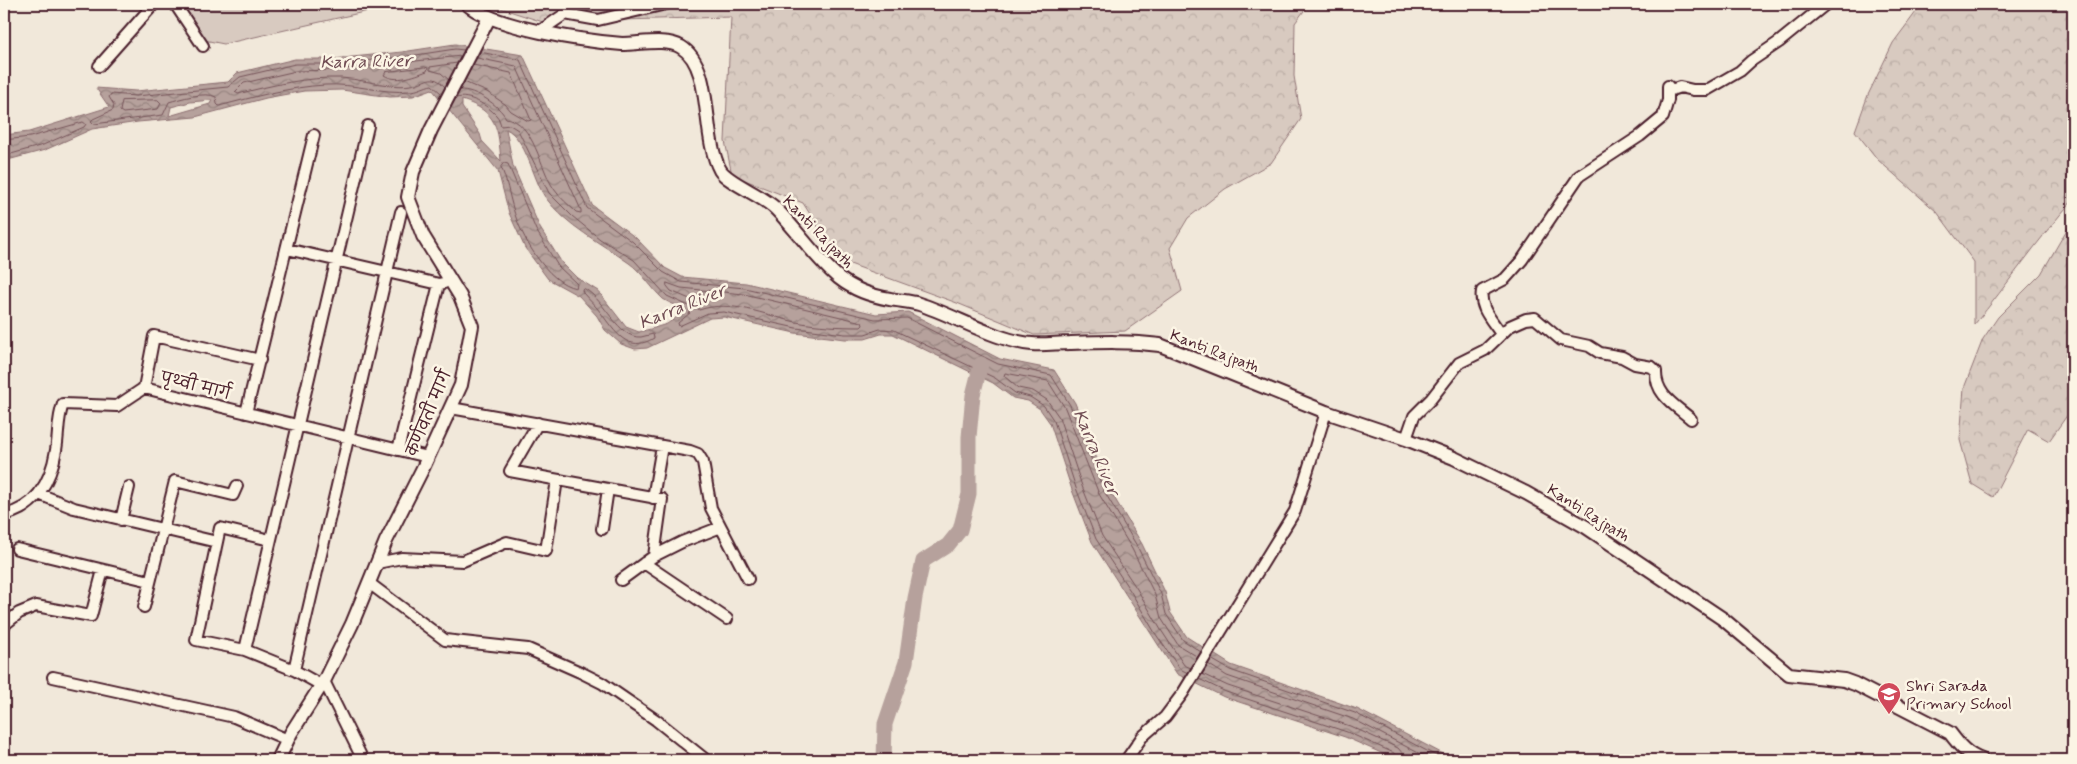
<svg xmlns="http://www.w3.org/2000/svg" width="2077" height="764" font-family="Mynerve,'Playpen Sans Deva',sans-serif">
<style>
.forest{fill:url(#forest-crowns);stroke:#917476}
.park{fill:#d8cac0;stroke:#917476}
.water{fill:url(#water-waves);stroke:#8b6d6f;fill-rule:evenodd}
.lines{fill:none;stroke-linecap:round;stroke-linejoin:round}
.shore{stroke:#755358;stroke-width:1}
.river{stroke:#b6a19c;stroke-width:15}
.minor-casing{stroke:#4a1f2b;stroke-width:14}
.major-casing{stroke:#4a1f2b;stroke-width:16}
.minor{stroke:#fcf5e5;stroke-width:10}
.major{stroke:#fcf5e5;stroke-width:12}
.labels{text-anchor:middle;stroke-width:5;stroke-linejoin:round;paint-order:stroke}
.street-label{font-size:16px;fill:#4a1f2b;stroke:#fcf5e5}
.poi-label{font-size:16px;fill:#4a1f2b;stroke:#fcf5e5;text-anchor:start}
.water-label{font-size:18px;font-style:italic;fill:#704c53;stroke:#fcf5e5}
</style>
<defs>
<pattern id="forest-crowns" width="20" height="18" patternUnits="userSpaceOnUse" patternTransform="scale(1.25)"><rect width="20" height="18" fill="#d8cac0"/><path d="M2 6a3 3 0 1 1 6 0M12 15a3 3 0 1 1 6 0" fill="none" stroke="#bbada5"/></pattern>
<pattern id="water-waves" width="16" height="10" patternUnits="userSpaceOnUse" patternTransform="scale(1.25)"><rect width="16" height="10" fill="#b6a19c"/><path d="M0 5q4-4 8 0t8 0" fill="none" stroke="#96837f"/></pattern>
</defs>
<rect width="100%" height="100%" fill="#f1e8da"/>
<filter id="ink" filterUnits="userSpaceOnUse"><feTurbulence type="fractalNoise" baseFrequency=".02" numOctaves="2"/><feDisplacementMap in="SourceGraphic" scale="10" xChannelSelector="R" yChannelSelector="G"/><feConvolveMatrix kernelMatrix="1 2 1 2 8 2 1 2 1" color-interpolation-filters="sRGB"/></filter>
<g filter="url(#ink)">
<!-- forest -->
<path class="forest" d="M 488,4 L 1309,4 L 1295,23 L 1294,76 L 1301,119 L 1271,163 L 1225,189 L 1188,218 L 1170,248 L 1182,291 L 1125,331 L 1034,335 L 957,303 L 839,260 L 803,203 L 732,175 L 725,141 L 731,17 L 621,20 L 586,10 L 543,22 Z
M 1922,4 L 2073,4 L 2073,200 C 2038,239 2008,284 1974,325 L 1974,262 L 1937,212 L 1878,160 L 1855,131 L 1868,95 L 1893,43 Z
M 2073,219 L 2073,407 L 2049,441 L 2028,429 L 1993,497 L 1972,484 L 1960,440 L 1964,388 L 1983,339 L 1998,317 L 2041,274 Z"/>
<!-- park -->
<path class="park" d="M 183,4 L 385,4 L 377,9 L 224,44 L 204,40 Z"/>
<!-- water -->
<path class="water" d="M 455,44 L 523,55 L 592,205 L 636,238 L 665,268 L 682,277 L 746,283 L 876,314 L 908,312 L 1000,359 L 1054,370 L 1075,403 L 1109,489 L 1142,544 L 1165,592 L 1170,612 L 1187,637 L 1231,665 L 1357,709 L 1447,756 L 1450,760 L 1397,760 L 1345,737 L 1224,697 L 1177,674 L 1092,542 L 1072,490 L 1050,423 L 1040,409 L 1028,401 L 1013,398 L 993,383 L 893,334 L 881,334 L 865,339 L 845,339 L 795,333 L 724,317 L 710,318 L 647,348 L 635,349 L 621,344 L 605,330 L 597,316 L 579,296 L 548,279 L 525,248 L 509,213 L 498,171 L 432,89 L 413,96 L 390,97 L 342,90 L 304,91 L 266,98 L 195,117 L 138,122 L 92,129 L 45,150 L 4,161 L 4,135 L 29,132 L 109,107 L 96,88 L 136,91 L 228,82 L 237,73 L 295,59 L 333,59 L 402,52 ZM 212,100 L 210,104 L 169,116 L 171,107 L 190,102 ZM 462,100 C 498,112 498,128 501,161 L 482,141 L 480,134 L 462,107 ZM 506,129 C 526,138 533,179 545,197 C 566,226 601,243 629,263 C 642,272 651,288 663,299 C 670,304 680,306 687,310 L 667,324 L 654,328 L 639,332 L 626,327 L 598,291 L 577,278 L 562,263 L 540,228 L 513,166 Z"/>
<g class="lines">
<!-- shore -->
<path class="shore" d="M 480,52 L 520,60 L 587,208 L 633,242 L 663,272 L 681,282 L 745,288 L 875,319 L 907,318 L 998,364 L 1051,375 L 1070,405 L 1104,491 L 1137,546 L 1161,594 L 1166,614 L 1183,640 L 1201,652
M 425,67 L 428,68 L 427,71 C 414,76 396,83 384,75 L 386,72 Z
M 449,80 L 441,73 L 430,70 L 430,67 L 457,63
M 464,82 L 487,92 L 505,104 L 511,111 L 528,121 L 531,120 L 511,73 L 473,65
M 445,87 C 432,71 426,83 411,85 C 405,86 397,86 391,85 C 375,84 358,79 341,78 C 307,77 272,85 238,94 L 235,92 L 244,83 L 296,71 L 335,70 L 461,56
M 460,90 C 475,89 499,105 506,118 C 534,122 540,169 554,189 C 560,198 569,205 576,212 L 581,213 L 581,210 L 516,66 L 477,58
M 441,93 L 432,85 C 425,86 418,91 410,91 C 382,94 354,83 325,85 C 289,87 254,97 219,106 L 217,104 L 216,97 C 206,91 179,99 169,102 L 163,115 L 94,124 L 91,121 L 93,119 L 113,110 L 114,105 L 109,97 L 111,94 L 136,96 L 228,87 L 240,77 L 295,64 L 334,64 L 403,57 L 455,49 L 464,50
M 456,98 C 469,94 487,105 496,115 C 499,118 500,122 501,126 L 510,125 L 518,130 L 549,193 L 572,216 L 600,239 L 634,260 L 667,296 L 689,306 L 690,313 L 678,323 L 679,326 L 708,313 L 724,312 L 796,328 L 845,334 L 865,334 L 880,329 L 894,330 L 995,378 L 1015,393 L 1030,397 L 1044,406 L 1054,421 L 1076,488 L 1096,539 L 1131,592 L 1155,633 L 1180,669 L 1188,673
M 158,100 L 161,103 L 158,109 L 123,113 L 120,111 L 122,101 Z
M 4,140 L 30,137 L 83,122 L 86,124 L 84,127 L 43,145 L 4,156
M 504,163 L 508,164 L 536,230 L 558,266 L 577,284 L 576,288 C 547,283 520,235 513,208 C 509,195 507,180 501,167 Z
M 667,283 L 681,288 L 744,294 L 862,322 L 863,325 L 861,327 C 840,327 817,326 796,322 C 764,315 731,299 699,310 L 692,300 L 671,291 L 667,286 Z
M 585,289 C 605,300 618,339 641,337 C 645,336 649,335 653,334 L 654,338 C 628,354 615,332 601,313 C 596,306 589,300 583,293 L 582,290 Z
M 1211,659 L 1230,670 L 1355,713 L 1444,760
M 1208,664 L 1227,676 L 1353,719 L 1432,760
M 1191,668 L 1184,665 L 1161,630 L 1137,589 L 1102,536 L 1082,486 L 1059,417 L 1047,400 L 1033,391 L 1018,388 L 1004,376 L 1005,373 L 1048,381 L 1065,408 L 1099,494 L 1132,549 L 1155,595 L 1161,618 L 1178,645 L 1198,657
M 1202,674 L 1228,686 L 1350,726 L 1398,748 L 1403,754 L 1404,760
M 1199,679 L 1226,692 L 1347,732 L 1394,753 L 1397,760"/>
<!-- river -->
<path class="river" d="M 884,760 L 885,724 L 906,662 L 915,598 L 923,561 L 948,545 L 960,530 L 969,494 L 969,437 L 973,395 L 981,364"/>
<!-- minor casing -->
<g class="minor-casing">
<path id="minor" d="M 175,4 L 203,46
M 540,31 L 565,14 L 598,20 L 666,4
M 99,66 L 154,4
M 1668,91 L 1680,87 L 1693,90 L 1707,90 L 1740,71 L 1751,61 L 1779,42 L 1826,4
M 287,249 L 439,284 L 444,283
M 1501,334 C 1492,320 1479,308 1482,291 L 1505,279 L 1522,260 L 1579,176 L 1640,136 L 1663,117 L 1668,100 L 1668,86
M 144,388 L 154,336 L 260,360
M 451,408 L 690,451 L 698,454 L 703,462 L 711,508 L 748,579
M 246,413 L 314,135
M 538,423 L 510,471 L 662,499 L 654,556
M 1406,439 L 1414,416 L 1431,399 L 1459,363 L 1485,350 L 1510,326 L 1526,319 L 1535,318 L 1561,340 L 1589,346 L 1600,353 L 1622,357 L 1635,364 L 1652,367 L 1656,371 C 1655,395 1675,405 1691,419
M 398,450 L 439,284
M 39,494 L 74,508 L 217,542
M 653,498 L 662,446
M 4,515 C 36,508 51,481 56,450 C 59,434 57,420 63,404 L 117,406 L 144,388 L 428,457
M 121,520 L 129,487
M 602,529 L 608,489
M 270,540 L 220,528 L 196,640 L 245,650 L 294,670 L 321,685
M 17,549 L 150,581
M 377,563 L 402,558 L 463,561 L 507,542 L 546,551 L 557,480
M 644,563 L 727,619
M 621,580 L 654,556 L 682,542 L 721,527
M 369,583 L 445,640 L 528,649 L 580,672 L 602,683 L 656,720 L 706,760
M 144,607 L 175,481 L 233,495 L 237,486
M 4,625 L 19,613 L 36,606 L 91,616 L 103,570
M 245,650 L 368,126
M 294,670 L 401,212
M 53,677 L 234,717 L 288,740
M 324,681 L 363,760
M 1126,760 L 1142,737 L 1165,717 L 1183,693 L 1295,511 L 1326,412"/>
</g>
<!-- major casing -->
<g class="major-casing">
<path id="major" d="M 467,4 C 494,28 584,41 622,44 C 640,44 666,38 681,47 C 714,67 701,135 720,170 C 728,183 762,195 776,209 C 798,231 815,258 839,278 C 854,290 872,296 890,299 C 900,301 910,301 919,304 C 954,315 996,341 1032,344 C 1044,345 1058,343 1070,343 C 1101,342 1130,341 1160,345 L 1326,412 L 1406,439 L 1454,458 L 1526,493 L 1586,527 L 1723,619 L 1789,674 L 1844,680 L 1855,684 L 1950,733 C 1959,745 1967,755 1982,760
M 278,760 L 291,733 L 324,681 L 352,624 L 386,541 L 423,468 L 461,385 L 472,326 L 460,296 L 423,236 L 408,197 L 413,172 L 431,130 L 489,18"/>
</g>
<!-- minor -->
<use href="#minor" class="minor"/>
<!-- major -->
<use href="#major" class="major"/>
</g>
</g>
<!-- icons -->
<defs>
<g id="school-pin" transform="scale(1.25)"><path d="M0 17L-7.5 6A9.5 9.5 0 1 1 7.5 6Z" fill="#d1495b" stroke="#fcf5e5"/><path d="M0-5L7-2L0 1L-7-2ZM-4 1L0 2.5L4 1V4Q0 6-4 4Z" fill="#fff"/></g>
</defs>
<g fill-rule="evenodd">
<use href="#school-pin" x="1889" y="694"/>
</g>
<g class="labels">
<!-- street labels -->
<g class="street-label">
<text transform="translate(819 231) rotate(46)" y="6">Kanti Rajpath</text>
<text transform="translate(1215 350) rotate(21)" y="6">Kanti Rajpath</text>
<text transform="translate(196 385) rotate(14)" y="6">पृथ्वी मार्ग</text>
<text transform="translate(428 413) rotate(-67)" y="6">कर्णवती मार्ग</text>
<text transform="translate(1589 512) rotate(32)" y="6">Kanti Rajpath</text>
</g>
<!-- poi labels -->
<g class="poi-label">
<text x="1906" y="691">Shri Sarada<tspan x="1906" dy="18">Primary School</tspan></text>
</g>
<!-- water labels -->
<g class="water-label">
<text transform="translate(366 61) rotate(-1)" y="6">Karra River</text>
<text transform="translate(682 306) rotate(-22)" y="6">Karra River</text>
<text transform="translate(1097 452) rotate(67)" y="6">Karra River</text>
</g>
</g>
<!-- margin -->
<rect width="2077" height="764" fill="none" stroke="#fcf5e5" stroke-width="20"/>
<rect x="10" y="10" width="2057" height="744" fill="none" stroke="#4a1f2b" stroke-width="2" filter="url(#ink)"/>
</svg>
